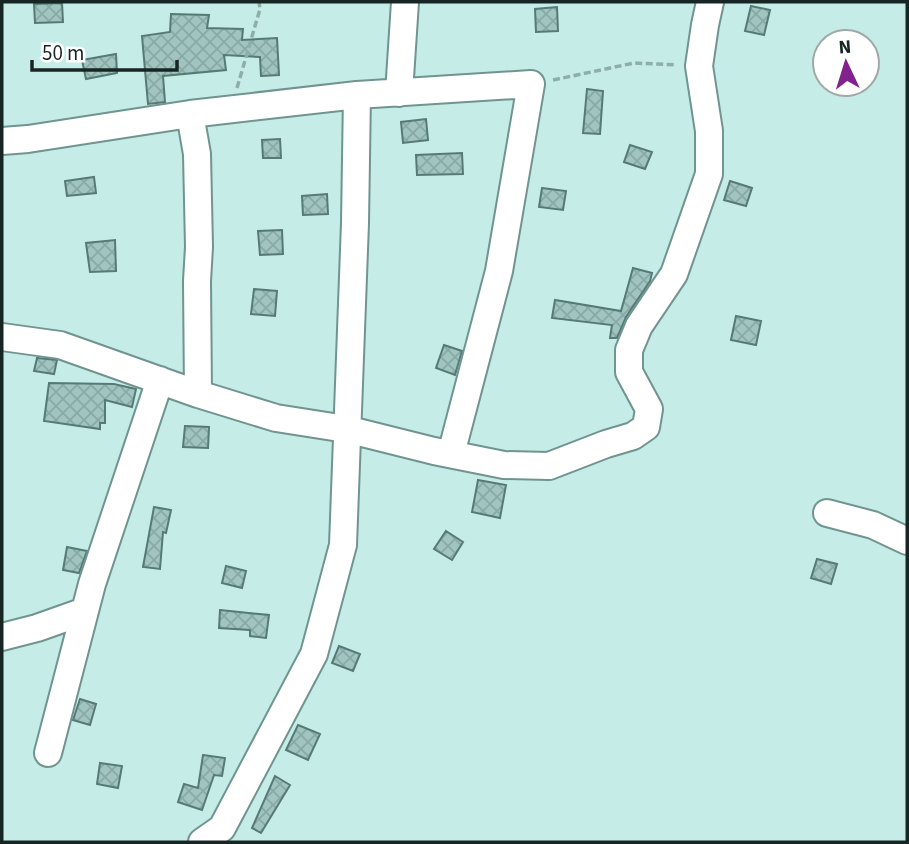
<svg xmlns="http://www.w3.org/2000/svg" width="909" height="844" font-family="'Source Sans 3',sans-serif">
<style>
.building{fill:url(#building-cross-hatch);stroke:#567a76;stroke-width:2}
.lines{fill:none;stroke-linecap:round;stroke-linejoin:round}
.minor-casing{stroke:#709490;stroke-width:30}
.path{stroke:#8eaeaa;stroke-width:3.5;stroke-dasharray:7 3.5;stroke-linecap:butt}
.minor{stroke:#fff;stroke-width:26}
</style>
<defs>
<pattern id="building-cross-hatch" width="8" height="8" patternUnits="userSpaceOnUse" patternTransform="scale(1.75)"><rect width="8" height="8" fill="#a0c5c0"/><path d="M0 0l8 8M0 8l8-8" fill="none" stroke="#89a9a5"/></pattern>
</defs>
<rect width="100%" height="100%" fill="#c5ece7"/>
<!-- building -->
<path class="building" d="M 62,3 L 63,22 L 35,23 L 34,4 Z
M 751,6 L 770,10 L 764,35 L 745,31 Z
M 557,7 L 558,31 L 536,32 L 535,9 Z
M 171,14 L 209,15 L 207,28 L 243,29 L 242,40 L 277,38 L 279,75 L 261,76 L 260,57 L 224,55 L 226,70 L 163,76 L 165,102 L 148,104 L 142,36 L 170,32 Z
M 116,54 L 117,73 L 86,79 L 82,60 Z
M 587,89 L 603,91 L 600,134 L 583,133 Z
M 426,119 L 428,140 L 403,143 L 401,122 Z
M 280,139 L 281,158 L 263,158 L 262,140 Z
M 630,145 L 652,152 L 645,169 L 624,162 Z
M 462,153 L 463,174 L 417,175 L 416,155 Z
M 94,177 L 96,193 L 67,196 L 65,181 Z
M 730,181 L 752,188 L 746,206 L 724,200 Z
M 542,188 L 566,191 L 563,210 L 539,207 Z
M 327,194 L 328,214 L 303,215 L 302,196 Z
M 282,230 L 283,254 L 260,255 L 258,231 Z
M 115,240 L 116,271 L 90,272 L 86,243 Z
M 633,268 L 652,273 L 650,281 L 626,317 L 617,338 L 610,338 L 612,325 L 552,318 L 555,300 L 621,311 Z
M 254,289 L 277,291 L 275,316 L 251,314 Z
M 736,316 L 761,321 L 756,345 L 731,340 Z
M 444,345 L 462,351 L 455,375 L 436,368 Z
M 37,358 L 57,360 L 54,374 L 34,371 Z
M 49,383 L 114,384 L 136,389 L 132,407 L 105,400 L 105,423 L 100,423 L 100,429 L 44,421 Z
M 185,426 L 209,427 L 208,448 L 183,447 Z
M 478,480 L 506,485 L 500,518 L 472,512 Z
M 154,507 L 171,510 L 166,533 L 163,532 L 160,569 L 143,567 Z
M 446,531 L 463,542 L 452,560 L 434,549 Z
M 67,547 L 87,551 L 79,573 L 63,570 Z
M 817,559 L 837,564 L 831,584 L 811,578 Z
M 226,566 L 246,571 L 242,588 L 222,583 Z
M 220,610 L 269,615 L 266,638 L 250,636 L 250,630 L 219,628 Z
M 339,646 L 360,654 L 353,671 L 332,663 Z
M 80,699 L 96,704 L 90,725 L 73,720 Z
M 298,725 L 320,734 L 308,760 L 286,750 Z
M 203,755 L 225,758 L 222,776 L 214,775 L 202,810 L 178,802 L 184,784 L 198,788 Z
M 100,763 L 122,766 L 118,788 L 97,784 Z
M 275,776 L 290,785 L 261,833 L 252,828 Z"/>
<g class="lines">
<!-- minor casing -->
<g class="minor-casing">
<path id="minor" d="M 399,93 L 405,2
M 190,114 L 197,154 L 199,247 L 197,281 L 198,394
M 2,141 L 28,139 L 190,114 L 357,95
M 2,337 L 60,345 L 198,394 L 276,418 L 346,429 L 434,451 L 504,465 L 549,466 L 606,444 L 633,436 L 646,427 L 649,409 L 629,372 L 629,350 L 639,326 L 674,274 L 709,174 L 709,131 L 699,66 L 705,25 L 710,2
M 827,513 L 873,525 L 907,541
M 2,637 L 37,628 L 85,611
M 48,753 L 92,584 L 160,380
M 202,842 L 222,828 L 314,654 L 343,545 L 355,223 L 357,95 L 531,84 L 499,271 L 451,454"/>
</g>
<!-- path -->
<path class="path" d="M 553,80 L 634,63 L 677,65
M 237,88 L 260,9 L 259,2"/>
<!-- minor -->
<use href="#minor" class="minor"/>
</g>
<!-- border -->
<rect width="909" height="844" fill="none" stroke="#172624" stroke-width="7"/>
<!-- north arrow -->
<g transform="translate(846 63) rotate(356)"><circle r="33" fill="#ffffff" stroke="#a2a8a7" stroke-width="2"/>
<path d="M0-5L12 26L0 18L-12 26Z" fill="#82228c"/>
<text y="-10" font-size="19" font-weight="bold" text-anchor="middle" fill="#172624">N</text>
</g>
<!-- scale -->
<path d="M32 60v10h145v-10" fill="none" stroke="#172624" stroke-width="3.5"/>
<text x="42" y="60" font-size="21" fill="#172624" stroke="#ffffff" stroke-width="5" paint-order="stroke">50 m</text>
</svg>
